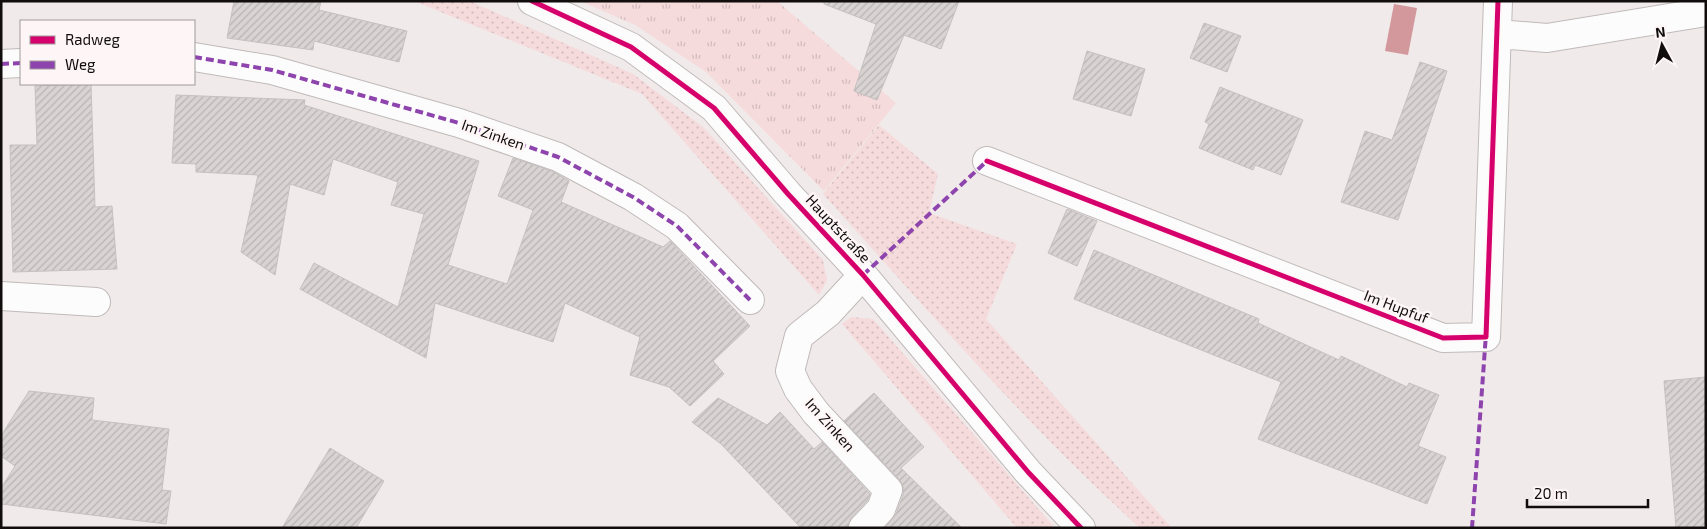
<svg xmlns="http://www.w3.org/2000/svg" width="1707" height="529" font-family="'Exo 2',sans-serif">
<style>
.grass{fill:url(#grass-dots)}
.park{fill:url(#park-tufts)}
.water{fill:#d3989c}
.building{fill:url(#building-hatch);stroke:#c6c0c1}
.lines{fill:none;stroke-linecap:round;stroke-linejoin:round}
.minor-casing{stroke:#c0baba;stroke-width:30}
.minor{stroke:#fdfcfc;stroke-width:28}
.quiet{stroke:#8e44ad;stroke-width:4;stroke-dasharray:8 4;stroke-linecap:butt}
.cycleway-casing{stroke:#fef6f6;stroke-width:8}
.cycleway{stroke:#d6006c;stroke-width:5}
.labels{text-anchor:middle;stroke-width:5;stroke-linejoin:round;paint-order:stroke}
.street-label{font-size:15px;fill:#110d0d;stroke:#fef6f6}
</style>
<defs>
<pattern id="grass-dots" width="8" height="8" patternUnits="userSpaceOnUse" patternTransform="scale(1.25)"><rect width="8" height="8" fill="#f6dbdc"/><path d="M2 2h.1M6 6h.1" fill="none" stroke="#d2bbbc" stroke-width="1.8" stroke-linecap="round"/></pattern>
<pattern id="park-tufts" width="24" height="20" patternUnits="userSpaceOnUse" patternTransform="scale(1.25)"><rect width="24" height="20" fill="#f6dbdc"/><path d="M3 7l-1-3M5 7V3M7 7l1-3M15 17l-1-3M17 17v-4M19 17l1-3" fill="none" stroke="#d2bbbc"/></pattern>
<pattern id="building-hatch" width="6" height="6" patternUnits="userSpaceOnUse" patternTransform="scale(1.25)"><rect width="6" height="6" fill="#d9d3d3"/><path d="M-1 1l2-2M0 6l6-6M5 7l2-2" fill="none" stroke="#b9b4b4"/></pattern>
</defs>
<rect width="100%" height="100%" fill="#f1eaea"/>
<!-- grass -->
<path class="grass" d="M 414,1 L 470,1 L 633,74 L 703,127 L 823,260 L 827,280 L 819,295 L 642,94 Z
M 879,125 L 938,174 L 929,213 L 1017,244 L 986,319 L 1172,528 L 1140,528 C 1026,425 926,308 823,194 Z
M 851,317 L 873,319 L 1055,528 L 1017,528 L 842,324 Z"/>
<!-- park -->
<path class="park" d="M 580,1 L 777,1 L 896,103 L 824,191 L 706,72 L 635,25 Z"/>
<!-- water -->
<path class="water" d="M 1394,4 L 1417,8 L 1408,55 L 1385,51 Z"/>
<!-- building -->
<path class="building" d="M 234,1 L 321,1 L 319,10 L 407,31 L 399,62 L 314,41 L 313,50 L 227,38 Z
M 824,1 L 959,1 L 941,49 L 904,35 L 877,100 L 854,91 L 876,24 L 824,4 Z
M 1204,23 L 1241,36 L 1227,72 L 1190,58 Z
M 1087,51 L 1145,69 L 1131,116 L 1073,99 Z
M 1420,62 L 1447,71 L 1398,220 L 1341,202 L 1365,131 L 1392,140 Z
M 91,84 L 95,207 L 112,206 L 117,269 L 13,272 L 10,145 L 37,145 L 35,86 Z
M 1220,87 L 1303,120 L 1281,175 L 1255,165 L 1253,170 L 1199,148 L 1209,124 L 1205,122 Z
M 176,95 L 305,100 L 304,105 L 479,161 L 448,265 L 507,284 L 533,210 L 498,196 L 513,158 L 552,171 L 569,181 L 561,202 L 663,247 L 670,241 L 750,326 L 713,361 L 724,374 L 690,406 L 669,387 L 630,375 L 640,337 L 565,303 L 553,342 L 435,303 L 426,358 L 300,289 L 314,263 L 398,307 L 424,214 L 391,205 L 398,182 L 333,159 L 324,195 L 290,184 L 275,275 L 241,252 L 258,175 L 196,172 L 196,164 L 172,163 Z
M 1067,209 L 1097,221 L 1077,266 L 1048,253 Z
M 1094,250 L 1259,319 L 1258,323 L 1339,360 L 1341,356 L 1407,387 L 1409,383 L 1439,395 L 1418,446 L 1446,457 L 1427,504 L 1258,439 L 1281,382 L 1074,299 Z
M 1706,377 L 1706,528 L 1676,528 L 1664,381 Z
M 29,391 L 94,398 L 92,420 L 169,429 L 162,490 L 171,491 L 166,524 L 1,504 L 1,488 L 15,466 L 1,456 L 1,436 Z
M 874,393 L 924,447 L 901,468 L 962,528 L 885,528 L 896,514 L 903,495 L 903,486 L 899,479 L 844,421 Z
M 718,398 L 767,425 L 780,412 L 814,449 L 822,442 L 870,494 L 867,501 L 851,518 L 848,528 L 801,528 L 721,444 L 692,422 Z
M 330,448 L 384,481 L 356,528 L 282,528 Z"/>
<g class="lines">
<!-- minor casing -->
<g class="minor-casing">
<path id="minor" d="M 532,1 L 631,47 L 714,108 L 788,194 L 863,275 L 1028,472 L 1081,528
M 1497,34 L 1547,38 L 1706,12
M 194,57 L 272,70 L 459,123 L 558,157 L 633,197 L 677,226 L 750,300
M 1,64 L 21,63
M 987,161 L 1443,338 L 1486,337 L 1498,1
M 863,275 L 828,313 L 799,336 L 790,371 L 798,389 L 816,413 L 888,490 L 881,509 L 863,528
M 1,296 L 96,302"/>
</g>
<!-- minor -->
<use href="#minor" class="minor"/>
<!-- quiet -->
<path class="quiet" d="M 194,57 L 272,70 L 459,123 L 558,157 L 633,197 L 677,226 L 750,300
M 1,64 L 21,63
M 863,275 L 987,161 L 991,163
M 1472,528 L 1486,334"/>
<!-- cycleway casing -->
<g class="cycleway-casing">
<path id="cycleway" d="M 532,1 L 631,47 L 714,108 L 788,194 L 863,275 L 1028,472 L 1081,528
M 987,161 L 1443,338 L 1486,337 L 1498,1"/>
</g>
<!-- cycleway -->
<use href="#cycleway" class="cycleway"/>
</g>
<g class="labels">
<!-- street labels -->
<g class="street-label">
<text transform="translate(493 135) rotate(19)" y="5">Im Zinken</text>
<text transform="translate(838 229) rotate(47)" y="5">Hauptstraße</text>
<text transform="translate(1396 307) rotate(21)" y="5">Im Hupfuf</text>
<text transform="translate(830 425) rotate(48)" y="5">Im Zinken</text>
</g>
</g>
<!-- border -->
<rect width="1707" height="529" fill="none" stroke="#110d0d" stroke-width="5"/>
<!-- legend -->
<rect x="20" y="20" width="175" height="65" fill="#fef6f6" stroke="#9f9999"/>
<rect x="30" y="36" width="25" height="8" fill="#d6006c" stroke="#9f9999"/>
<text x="65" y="45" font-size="15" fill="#110d0d">Radweg</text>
<rect x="30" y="61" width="25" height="8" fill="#8e44ad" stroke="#9f9999"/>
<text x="65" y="70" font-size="15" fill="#110d0d">Weg</text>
<!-- north arrow -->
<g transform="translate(1662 45) rotate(353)" stroke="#fef6f6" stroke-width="4" paint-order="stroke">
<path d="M0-4L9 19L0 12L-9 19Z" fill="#110d0d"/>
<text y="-8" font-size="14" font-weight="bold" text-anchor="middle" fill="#110d0d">N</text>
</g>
<!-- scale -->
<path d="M1527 499v8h121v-8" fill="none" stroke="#110d0d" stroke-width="2.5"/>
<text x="1534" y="499" font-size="15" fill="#110d0d" stroke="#fef6f6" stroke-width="4" paint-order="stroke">20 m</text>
</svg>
